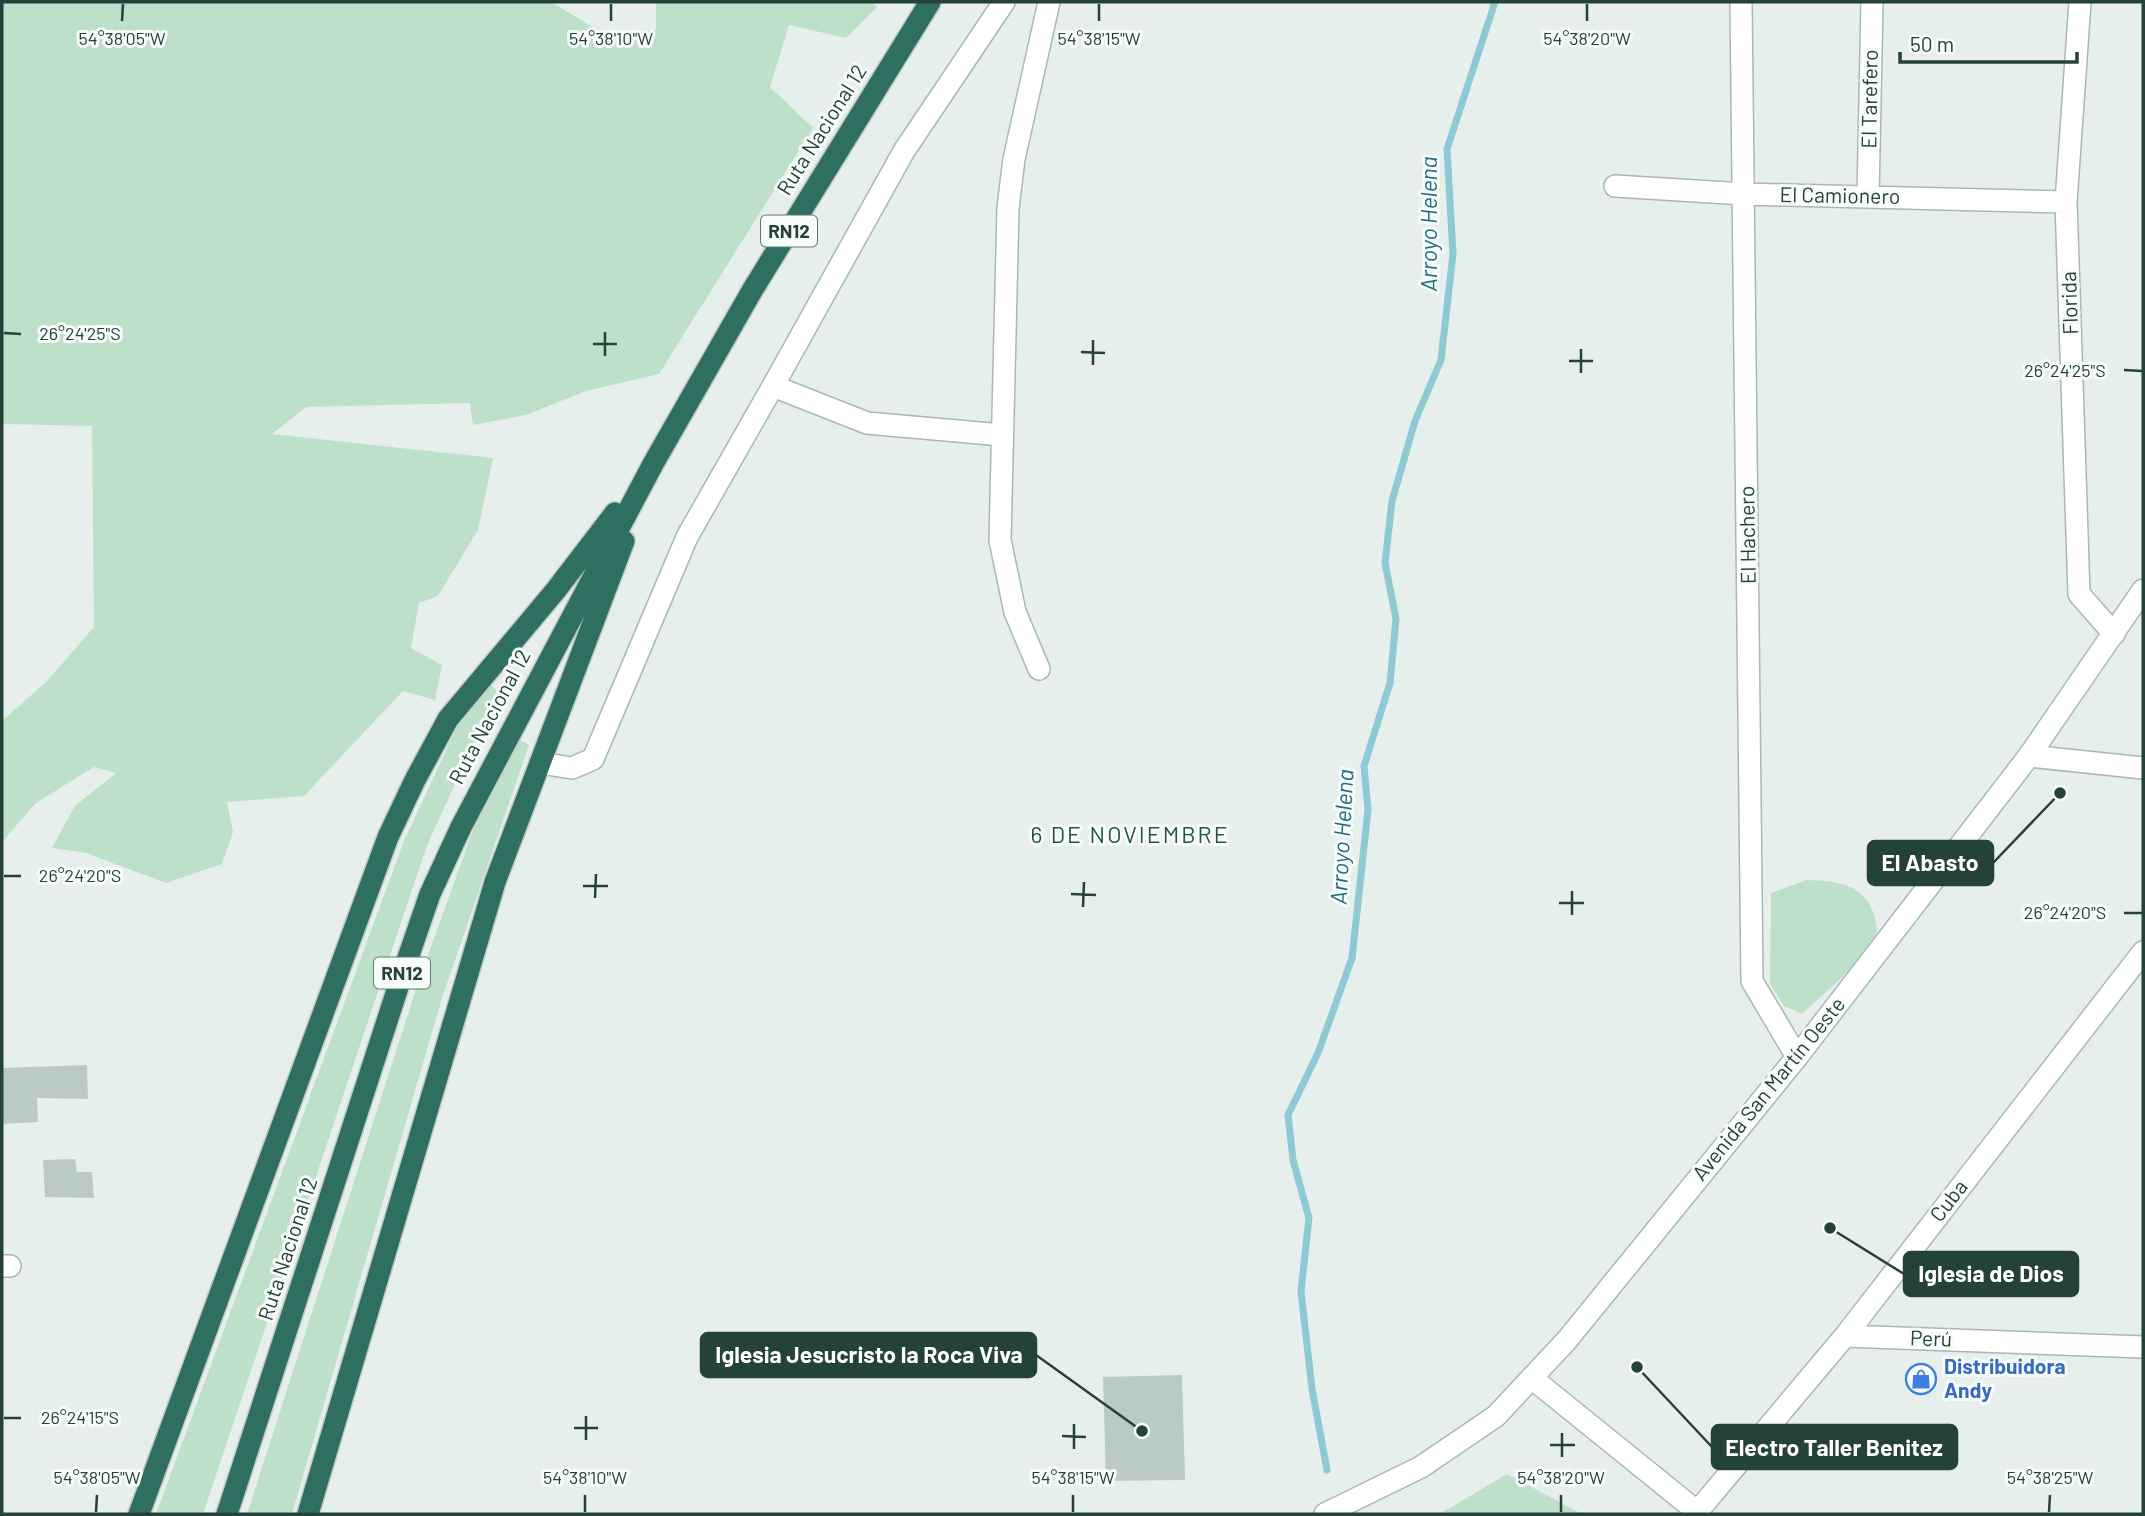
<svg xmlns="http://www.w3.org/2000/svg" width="2145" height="1516" font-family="Barlow,sans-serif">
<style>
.green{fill:#bfe0c8}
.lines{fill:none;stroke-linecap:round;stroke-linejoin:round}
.stream{stroke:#8ec9d4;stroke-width:7}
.building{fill:#bbcac4}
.street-casing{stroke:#a8b8b2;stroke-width:24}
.secondary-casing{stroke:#a4bbb3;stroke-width:24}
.highway-casing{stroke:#c2cac8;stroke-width:24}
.street{stroke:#fff;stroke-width:21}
.secondary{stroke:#fff;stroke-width:21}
.highway{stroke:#2f6f62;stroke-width:21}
.ticks{fill:none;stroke:#24423a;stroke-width:2.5}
.labels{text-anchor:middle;stroke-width:6;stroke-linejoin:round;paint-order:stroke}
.shield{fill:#f7fbf9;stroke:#637a73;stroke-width:2}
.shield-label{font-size:19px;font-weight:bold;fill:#24423a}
.street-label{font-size:21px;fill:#24423a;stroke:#f7fbf9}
.shop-label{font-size:21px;font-weight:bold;fill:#366cbe;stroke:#f7fbf9;text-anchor:start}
.water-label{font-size:23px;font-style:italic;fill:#1c6f80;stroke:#f7fbf9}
.neighbourhood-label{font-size:23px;letter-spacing:2px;fill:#1f5548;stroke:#f7fbf9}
.ticks-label{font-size:18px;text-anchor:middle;fill:#24423a;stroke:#f7fbf9;stroke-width:6;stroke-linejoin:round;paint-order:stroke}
.leader{fill:none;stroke:#24423a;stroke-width:2.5}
.callout-dot{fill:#24423a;stroke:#f7fbf9;stroke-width:2.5}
.callout{fill:#24423a;stroke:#24423a;stroke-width:2.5}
.callout-label{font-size:23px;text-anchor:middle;font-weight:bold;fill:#fff}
</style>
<rect width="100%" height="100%" fill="#e6efeb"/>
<!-- green -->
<path class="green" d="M 2,2 L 551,2 L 603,33 L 656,30 L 656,2 L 871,2 L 877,7 L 846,38 L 789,25 L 770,87 L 813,128 L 659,374 L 586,391 L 526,415 L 473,425 L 470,403 L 306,407 L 272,434 L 493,458 L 478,530 L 438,596 L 419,603 L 411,648 L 442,665 L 435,700 L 403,691 L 304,796 L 227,802 L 233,832 L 222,864 L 166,883 L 86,853 L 52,848 L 75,806 L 116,773 L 94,767 L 36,803 L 2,842 L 2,721 L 47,681 L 94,627 L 92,426 L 2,424 Z
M 490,685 L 502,694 L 476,737 L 426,848 L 203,1514 L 156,1514 L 404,841 L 457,727 Z
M 520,740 L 529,745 L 442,998 L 292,1514 L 247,1514 L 417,986 L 474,827 Z
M 1806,880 C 1830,881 1854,881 1869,903 C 1875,914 1879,927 1875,940 C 1869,955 1817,1000 1802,1014 L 1784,1006 L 1770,984 L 1771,893 Z
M 1507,1474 L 1582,1514 L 1440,1514 Z"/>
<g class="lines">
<!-- stream -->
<path class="stream" d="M 1327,1470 L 1312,1389 L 1301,1291 L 1309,1218 L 1293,1160 L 1288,1115 L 1318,1053 L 1352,958 L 1368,810 L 1364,766 L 1390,683 L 1396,619 L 1385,563 L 1392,501 L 1415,421 L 1441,360 L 1453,254 L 1447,149 L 1495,2"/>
</g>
<!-- building -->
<path class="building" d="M 87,1065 L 88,1099 L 37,1098 L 38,1122 L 2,1124 L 2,1068 Z
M 75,1159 L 77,1172 L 92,1172 L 94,1198 L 45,1197 L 43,1160 Z
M 1182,1375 L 1185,1480 L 1106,1481 L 1103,1377 Z"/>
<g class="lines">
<!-- street casing -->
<g class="street-casing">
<path id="street" d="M 1741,2 L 1752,981 L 1797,1057
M 2080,2 L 2066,202 L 2079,594 L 2114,634
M 1615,186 L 1744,194 L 2066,202
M 1868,197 L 1872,2
M 773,386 L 867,423 L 1002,435
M 1039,669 L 1015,612 L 1000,540 L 1008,208 L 1014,159 L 1049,2
M 2029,756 L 2143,768
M 540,763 L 572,768 L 593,759 L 687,537 L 773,386 L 904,151 L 1004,2
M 2,1266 L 10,1266
M 1845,1336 L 2143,1347
M 1533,1379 L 1700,1514
M 1697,1512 L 1845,1336 L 2143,952"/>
</g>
<!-- secondary casing -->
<g class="secondary-casing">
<path id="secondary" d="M 1325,1514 L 1421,1467 L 1496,1416 L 1567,1340 L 1797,1057 L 2029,756 L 2143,590"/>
</g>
<!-- highway casing -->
<g class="highway-casing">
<path id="highway" d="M 139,1514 L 388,837 L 415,780 L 448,719 L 556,590 L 615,513
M 227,1514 L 401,978 L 430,894 L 461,827 L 653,464 L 753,289 L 930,2
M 308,1514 L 495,882 L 624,541"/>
</g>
<!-- street -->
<use href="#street" class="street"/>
<!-- secondary -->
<use href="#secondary" class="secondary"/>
<!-- highway -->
<use href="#highway" class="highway"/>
</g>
<!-- ticks -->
<path class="ticks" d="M 122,21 L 123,4M 611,21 L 611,4M 1099,21 L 1099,4M 1587,21 L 1587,4M 4,333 L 21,334M 593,344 L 617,344M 1081,352 L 1105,353M 605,356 L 605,332M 1569,361 L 1593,361M 1093,365 L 1093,340M 2124,370 L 2142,371M 1581,373 L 1581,349M 4,876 L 21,876M 583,886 L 608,886M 1071,894 L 1096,895M 595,898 L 596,874M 1559,903 L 1584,903M 1083,907 L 1084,882M 2124,913 L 2142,913M 1572,915 L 1572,891M 4,1418 L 21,1418M 574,1428 L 598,1428M 1062,1436 L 1086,1437M 586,1440 L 586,1416M 1550,1445 L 1575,1445M 1074,1449 L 1074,1424M 1562,1457 L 1562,1433M 96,1512 L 97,1495M 585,1512 L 585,1495M 1073,1512 L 1073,1495M 1561,1512 L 1561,1495M 2049,1512 L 2050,1495"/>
<!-- icons -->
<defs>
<g id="shop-ring" transform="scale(1.575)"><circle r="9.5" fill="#f7fbf9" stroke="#3f7fe0" stroke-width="1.5"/><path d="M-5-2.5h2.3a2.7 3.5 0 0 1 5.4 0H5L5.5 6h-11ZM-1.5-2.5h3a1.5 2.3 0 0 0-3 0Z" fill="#3f7fe0"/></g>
</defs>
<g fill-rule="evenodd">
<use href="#shop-ring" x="1921" y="1379"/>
</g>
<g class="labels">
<!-- shield labels -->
<g class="shield">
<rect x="761" y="215.5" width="56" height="31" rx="5"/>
<rect x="374" y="957.5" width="56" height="31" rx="5"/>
</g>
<g class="shield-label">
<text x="789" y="238">RN12</text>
<text x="402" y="980">RN12</text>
</g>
<!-- street labels -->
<g class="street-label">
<text transform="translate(1870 99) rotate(-89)" y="7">El Tarefero</text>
<text transform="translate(822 130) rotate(-58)" y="7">Ruta Nacional 12</text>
<text transform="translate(1840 196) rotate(1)" y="7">El Camionero</text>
<text transform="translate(2070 303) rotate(-92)" y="7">Florida</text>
<text transform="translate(1748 535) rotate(-91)" y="7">El Hachero</text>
<text transform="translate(490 717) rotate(-62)" y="7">Ruta Nacional 12</text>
<text transform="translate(1769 1089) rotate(-51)" y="7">Avenida San Martín Oeste</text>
<text transform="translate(1949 1201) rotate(-52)" y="7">Cuba</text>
<text transform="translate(288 1249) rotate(-72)" y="7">Ruta Nacional 12</text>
<text transform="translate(1931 1339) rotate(2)" y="7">Perú</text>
</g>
<!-- shop labels -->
<g class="shop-label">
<text x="1944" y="1374">Distribuidora<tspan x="1944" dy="24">Andy</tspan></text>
</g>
<!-- water labels -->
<g class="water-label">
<text transform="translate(1429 224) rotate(-90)" y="8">Arroyo Helena</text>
<text transform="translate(1342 837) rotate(-87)" y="8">Arroyo Helena</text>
</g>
<!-- neighbourhood labels -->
<g class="neighbourhood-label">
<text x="1130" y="843">6 DE NOVIEMBRE</text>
</g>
</g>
<g class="ticks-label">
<text x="122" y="45">54°38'05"W</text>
<text x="611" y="45">54°38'10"W</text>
<text x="1099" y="45">54°38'15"W</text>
<text x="1587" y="45">54°38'20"W</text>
<text x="80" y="340">26°24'25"S</text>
<text x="2065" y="377">26°24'25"S</text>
<text x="80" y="882">26°24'20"S</text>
<text x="2065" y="919">26°24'20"S</text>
<text x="80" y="1424">26°24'15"S</text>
<text x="97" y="1484">54°38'05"W</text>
<text x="585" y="1484">54°38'10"W</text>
<text x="1073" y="1484">54°38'15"W</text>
<text x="1561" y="1484">54°38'20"W</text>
<text x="2050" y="1484">54°38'25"W</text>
</g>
<!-- callouts -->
<path class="leader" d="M2060 793L1993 863M1830 1228L1904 1274M1142 1431L1036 1355M1637 1367L1712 1447"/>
<g class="callout-dot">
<circle cx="2060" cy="793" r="7"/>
<circle cx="1830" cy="1228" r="7"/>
<circle cx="1142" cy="1431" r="7"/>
<circle cx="1637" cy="1367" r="7"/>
</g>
<g class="callout">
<rect x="1868" y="841" width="125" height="44" rx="7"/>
<rect x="1904" y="1252" width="174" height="44" rx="7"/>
<rect x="701" y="1333" width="335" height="44" rx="7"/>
<rect x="1712" y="1425" width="245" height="44" rx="7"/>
</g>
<g class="callout-label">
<text x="1930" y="871">El Abasto</text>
<text x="1991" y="1282">Iglesia de Dios</text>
<text x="869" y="1363">Iglesia Jesucristo la Roca Viva</text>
<text x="1834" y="1456">Electro Taller Benitez</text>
</g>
<!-- border -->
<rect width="2145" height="1516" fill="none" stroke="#24423a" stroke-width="7"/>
<!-- scale -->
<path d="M1900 52v10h177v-10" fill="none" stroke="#24423a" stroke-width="3.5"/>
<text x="1910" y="52" font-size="21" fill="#24423a" stroke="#f7fbf9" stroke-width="5" paint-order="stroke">50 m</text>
</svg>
